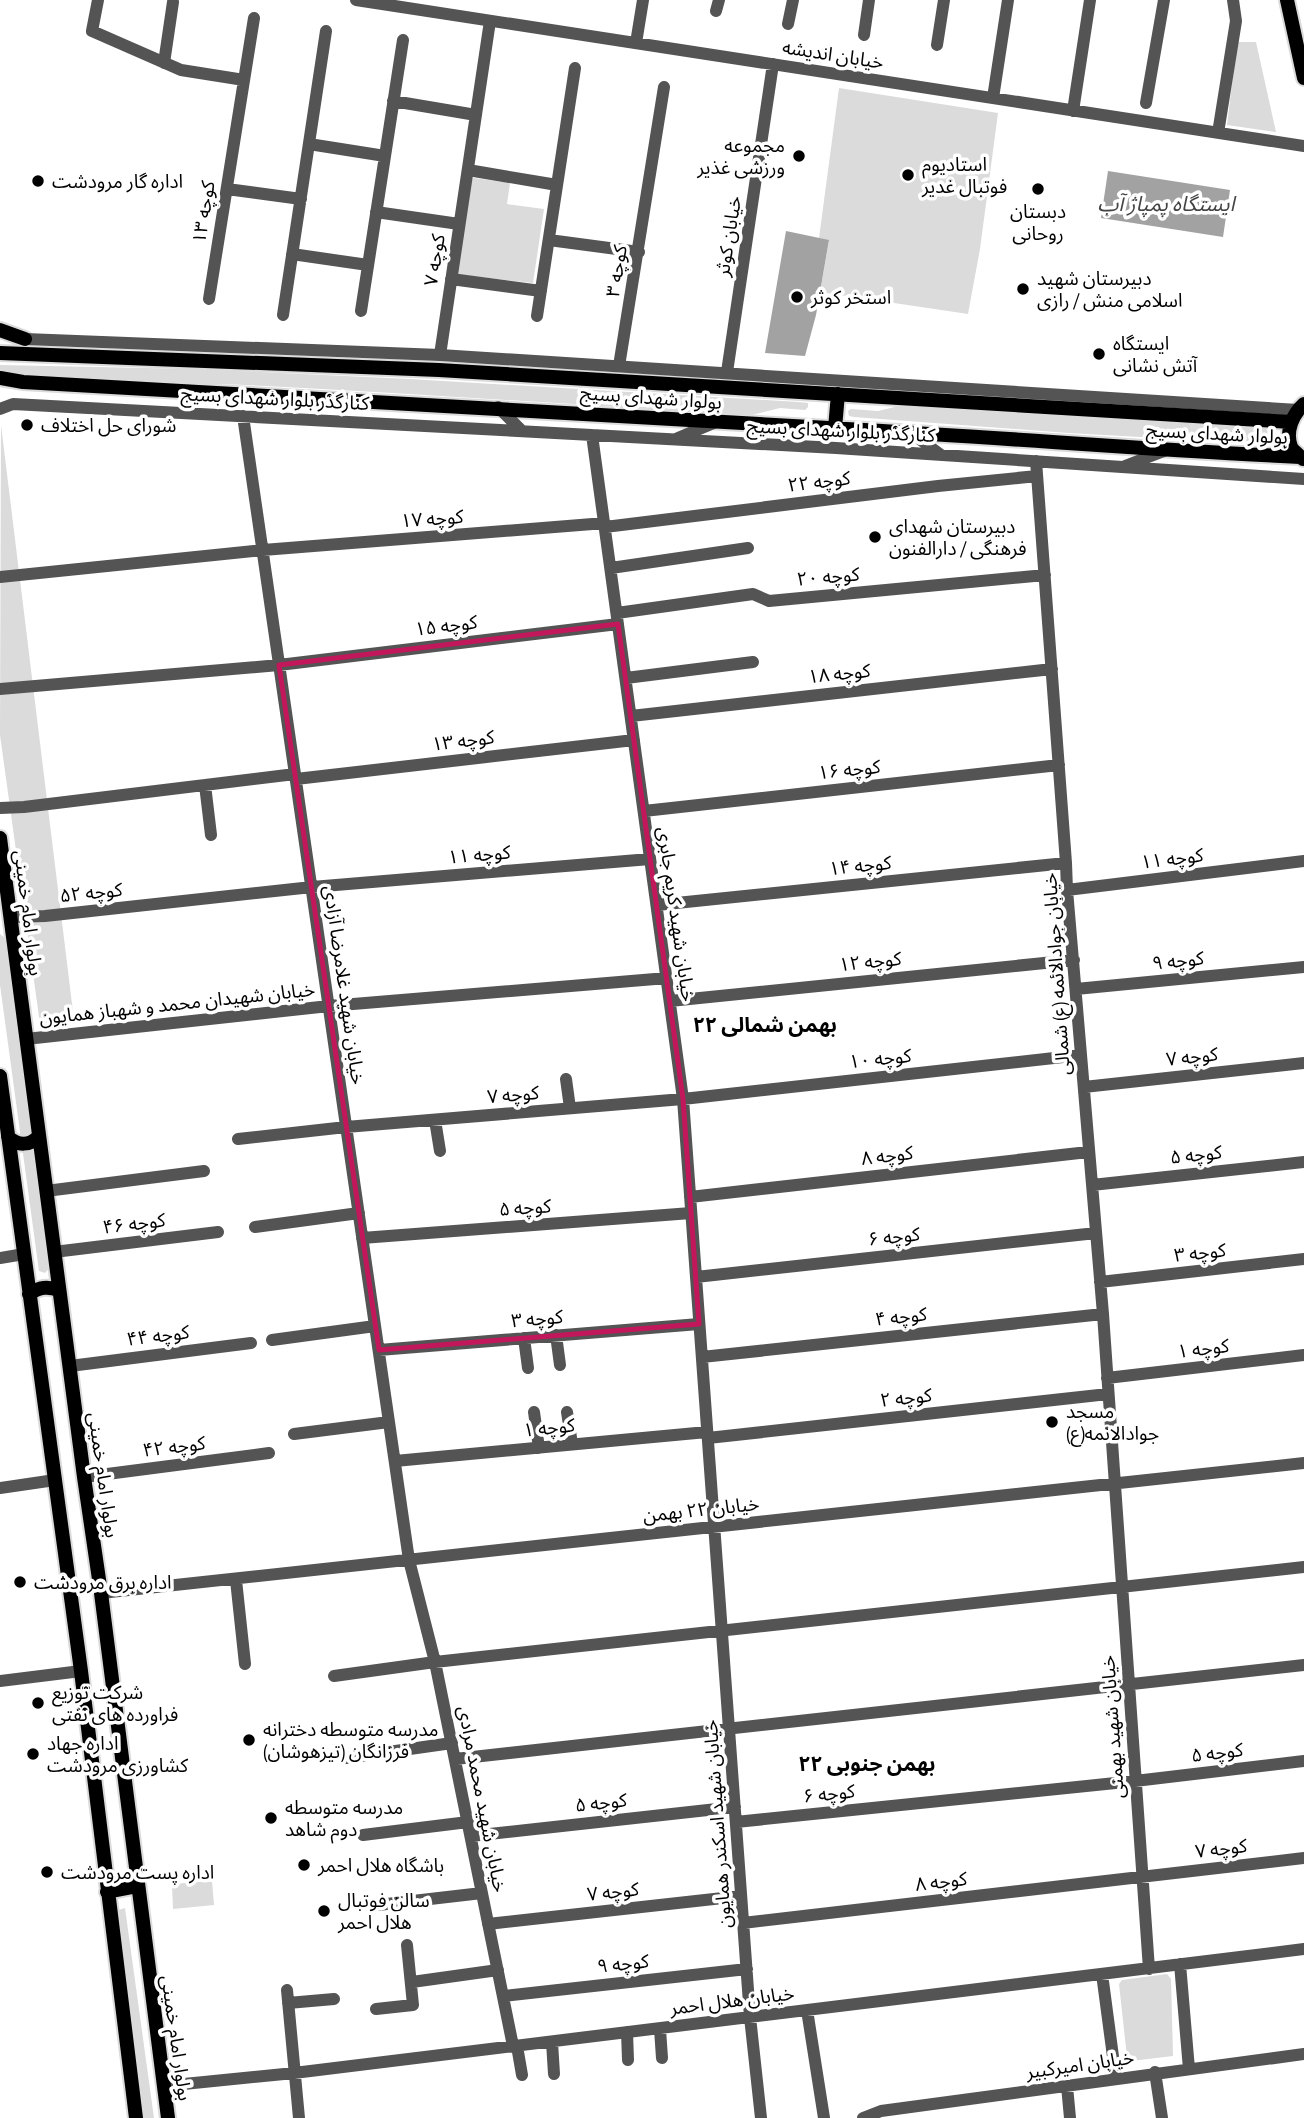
<svg xmlns="http://www.w3.org/2000/svg" width="1304" height="2118" font-family="'PT Sans Narrow','Noto Sans Arabic',sans-serif">
<style>
.green{fill:#dbdbdb}
.water{fill:#a2a2a2}
.lines{fill:none;stroke-linecap:round;stroke-linejoin:round}
.major-casing{stroke:#dbdbdb;stroke-width:18}
.minor{stroke:#545454;stroke-width:12}
.major{stroke:#000;stroke-width:14}
.marked{fill:none;stroke:#c2185b;stroke-width:5;stroke-linejoin:round}
.poi-dot{fill:#000;stroke:#fff;stroke-width:2.5}
.labels{text-anchor:middle;stroke-width:7;stroke-linejoin:round;paint-order:stroke}
.street-label{font-size:19px;fill:#000;stroke:#fff}
.poi-label{font-size:19px;fill:#000;stroke:#fff;text-anchor:start}
.water-label{font-size:21px;font-style:italic;fill:#434343;stroke:#fff}
.neighbourhood-label{font-size:21px;font-weight:bold;fill:#000;stroke:#fff}
</style>
<rect width="100%" height="100%" fill="#fff"/>
<!-- green -->
<path class="green" d="M 1237,42 L 1256,42 L 1276,132 L 1227,125 Z
M 839,88 L 998,113 L 980,249 L 968,314 L 820,292 L 829,241 L 819,238 Z
M 474,178 L 510,183 L 507,204 L 544,209 L 533,283 L 454,274 L 469,180 Z
M 0,365 L 194,369 L 410,379 L 799,402 L 808,403 L 808,407 L 805,410 L 780,408 L 752,415 C 589,406 427,394 265,386 C 177,381 87,387 0,373 Z
M 903,405 L 1266,429 L 1271,434 L 1271,440 L 1268,444 L 1068,433 L 854,417 L 849,416 L 848,411 L 851,409 L 878,411 Z
M 1,425 L 74,1020 L 40,1024 L 0,735 Z
M 0,934 L 5,938 L 50,1267 L 45,1273 L 39,1271 L 0,985 Z
M 212,1881 L 214,1905 L 173,1909 L 172,1884 Z
M 125,1908 L 154,2118 L 144,2118 L 115,1911 Z
M 1167,1974 L 1171,1979 L 1173,2056 L 1131,2061 L 1127,2057 L 1119,1984 L 1122,1980 Z"/>
<!-- water -->
<path class="water" d="M 1108,171 L 1230,190 L 1223,237 L 1101,218 Z
M 786,231 L 829,240 L 816,315 L 805,356 L 765,353 Z"/>
<g class="lines">
<!-- major casing -->
<g class="major-casing">
<path id="major" d="M 1287,0 L 1304,78
M 0,330 L 25,339
M 0,353 L 439,370 L 1291,422
M 0,378 L 23,382 C 303,397 583,413 864,430 C 1009,438 1154,450 1300,457
M 835,428 L 838,394
M 1303,459 C 1299,455 1293,451 1291,447 C 1285,431 1293,414 1304,404
M 0,838 L 84,1477 L 101,1593 L 168,2118
M 0,1076 L 81,1671 L 136,2118
M 8,1137 C 18,1146 30,1146 39,1136
M 29,1294 C 40,1287 47,1286 59,1290
M 107,1892 L 138,1886"/>
</g>
<!-- minor -->
<path class="minor" d="M 98,0 L 92,31 L 181,70 L 244,80
M 356,0 L 1304,146
M 716,11 L 719,0
M 788,24 L 793,0
M 864,35 L 869,0
M 636,43 L 643,0
M 937,45 L 944,0
M 164,63 L 173,2
M 993,98 L 1008,0
M 393,101 L 476,115
M 1146,103 L 1164,0
M 1073,111 L 1090,0
M 1218,133 L 1236,21 L 1233,0
M 309,144 L 385,156
M 468,170 L 557,185
M 227,189 L 301,199
M 376,212 L 459,224
M 549,240 L 639,252
M 292,254 L 368,265
M 451,279 L 541,291
M 209,299 L 254,18
M 361,311 L 403,40
M 283,315 L 326,31
M 537,316 L 575,68
M 25,339 L 440,355 L 1298,410
M 440,355 L 490,21
M 619,366 L 664,87
M 727,372 L 773,64
M 498,407 L 522,431
M 0,409 L 13,404 L 836,448 L 1304,479
M 243,416 L 409,1560 L 435,1662 L 513,2046
M 910,432 L 941,455
M 592,435 L 683,1099 L 750,2017 L 761,2118
M 678,438 L 716,422
M 1036,461 L 1066,863 L 1067,890 L 1103,1314 L 1149,1969
M 1125,466 L 1164,451
M 605,527 L 938,486 L 1037,476
M 611,568 L 748,548
M 0,577 L 263,550 L 605,523
M 617,613 L 753,594 L 769,601 L 1045,575
M 626,678 L 753,662
M 0,689 L 279,665 L 618,624
M 631,716 L 1052,669
M 296,779 L 634,740
M 205,785 L 211,835
M 0,808 L 24,807 L 295,774
M 644,811 L 1059,765
M 1067,890 L 1304,861
M 657,905 L 1066,863
M 10,917 L 45,916 L 312,887 L 650,859
M 1076,989 L 1304,967
M 670,1001 L 1074,960
M 26,1039 L 329,1006 L 667,978
M 566,1079 L 570,1108
M 1084,1087 L 1304,1063
M 435,1120 L 440,1151
M 238,1139 L 346,1127 L 683,1099 L 1081,1055
M 1092,1185 L 1304,1162
M 46,1191 L 204,1171
M 690,1197 L 1088,1152
M 255,1227 L 359,1213
M 362,1238 L 691,1213
M 54,1252 L 218,1232
M 0,1258 L 24,1254
M 696,1277 L 1096,1233
M 1100,1282 L 1304,1259
M 556,1335 L 560,1365
M 524,1338 L 528,1368
M 272,1340 L 375,1326
M 379,1350 L 699,1324
M 702,1357 L 1103,1314
M 70,1366 L 251,1343
M 1107,1378 L 1304,1355
M 534,1412 L 539,1448
M 567,1412 L 572,1444
M 294,1434 L 389,1422
M 708,1438 L 1108,1394
M 395,1461 L 707,1432
M 84,1477 L 269,1453
M 0,1488 L 55,1480
M 236,1580 L 245,1664
M 101,1593 L 1304,1463
M 334,1676 L 435,1662 L 1304,1567
M 0,1681 L 81,1671
M 346,1758 L 452,1743
M 455,1759 L 1304,1665
M 736,1822 L 1135,1781 L 1304,1761
M 363,1835 L 468,1822
M 471,1836 L 735,1807
M 378,1905 L 482,1893
M 743,1923 L 1304,1858
M 488,1924 L 741,1896
M 1180,1964 L 1189,2069
M 1102,1974 L 1116,2079
M 412,1982 L 498,1970
M 287,1990 L 299,2118
M 503,1996 L 747,1969
M 288,2003 L 334,1999
M 376,2009 L 413,2005 L 407,1945
M 807,2010 L 824,2118
M 660,2029 L 662,2058
M 627,2032 L 628,2060
M 552,2042 L 554,2074
M 517,2046 L 522,2075
M 1155,2072 L 1162,2118
M 164,2086 L 294,2073 L 1304,1949
M 1067,2086 L 1070,2118
M 863,2118 L 881,2111 L 1304,2054"/>
<!-- major -->
<use href="#major" class="major"/>
</g>
<!-- marked area -->
<path class="marked" d="M 618,624 L 683,1099 L 699,1324 L 379,1350 L 279,665 Z"/>
<!-- markers -->
<g class="poi-dot">
<circle cx="799" cy="156" r="7"/>
<circle cx="908" cy="175" r="7"/>
<circle cx="38" cy="181" r="7"/>
<circle cx="1038" cy="189" r="7"/>
<circle cx="1023" cy="289" r="7"/>
<circle cx="797" cy="297" r="7"/>
<circle cx="1099" cy="354" r="7"/>
<circle cx="27" cy="425" r="7"/>
<circle cx="875" cy="537" r="7"/>
<circle cx="1052" cy="1422" r="7"/>
<circle cx="20" cy="1582" r="7"/>
<circle cx="38" cy="1703" r="7"/>
<circle cx="249" cy="1740" r="7"/>
<circle cx="33" cy="1754" r="7"/>
<circle cx="271" cy="1818" r="7"/>
<circle cx="304" cy="1865" r="7"/>
<circle cx="47" cy="1872" r="7"/>
<circle cx="324" cy="1911" r="7"/>
</g>
<g class="labels">
<!-- street labels -->
<g class="street-label">
<text transform="translate(833 54) rotate(9)" y="7">خیابان اندیشه</text>
<text transform="translate(203 212) rotate(-81)" y="7">کوچه ۱۳</text>
<text transform="translate(728 236) rotate(-81)" y="7">خیابان کوثر</text>
<text transform="translate(434 260) rotate(-81)" y="7">کوچه ۷</text>
<text transform="translate(616 271) rotate(-81)" y="7">کوچه ۳</text>
<text transform="translate(651 397) rotate(4)" y="7">بولوار شهدای بسیج</text>
<text transform="translate(275 398) rotate(3)" y="7">کنارگذر بلوار شهدای بسیج</text>
<text transform="translate(841 430) rotate(3)" y="7">کنارگذر بلوار شهدای بسیج</text>
<text transform="translate(1217 433) rotate(3)" y="7">بولوار شهدای بسیج</text>
<text transform="translate(819 481) rotate(-7)" y="7">کوچه ۲۲</text>
<text transform="translate(432 518) rotate(-4)" y="7">کوچه ۱۷</text>
<text transform="translate(828 576) rotate(-5)" y="7">کوچه ۲۰</text>
<text transform="translate(446 625) rotate(-7)" y="7">کوچه ۱۵</text>
<text transform="translate(839 673) rotate(-6)" y="7">کوچه ۱۸</text>
<text transform="translate(463 740) rotate(-7)" y="7">کوچه ۱۳</text>
<text transform="translate(849 769) rotate(-6)" y="7">کوچه ۱۶</text>
<text transform="translate(479 854) rotate(-5)" y="7">کوچه ۱۱</text>
<text transform="translate(1172 858) rotate(-7)" y="7">کوچه ۱۱</text>
<text transform="translate(860 865) rotate(-6)" y="7">کوچه ۱۴</text>
<text transform="translate(91 892) rotate(-6)" y="7">کوچه ۵۲</text>
<text transform="translate(29 913) rotate(83)" y="7">بولوار امام خمینی</text>
<text transform="translate(677 914) rotate(82)" y="7">خیابان شهید کریم جابری</text>
<text transform="translate(1178 960) rotate(-6)" y="7">کوچه ۹</text>
<text transform="translate(870 961) rotate(-6)" y="7">کوچه ۱۲</text>
<text transform="translate(1056 974) rotate(-94)" y="7">خیابان جوادالائمه (ع) شمالی</text>
<text transform="translate(345 985) rotate(82)" y="7">خیابان شهید غلامرضا آزادی</text>
<text transform="translate(177 1003) rotate(-6)" y="7">خیابان شهیدان محمد و شهباز همایون</text>
<text transform="translate(1192 1056) rotate(-6)" y="7">کوچه ۷</text>
<text transform="translate(880 1058) rotate(-6)" y="7">کوچه ۱۰</text>
<text transform="translate(513 1094) rotate(-5)" y="7">کوچه ۷</text>
<text transform="translate(1196 1154) rotate(-6)" y="7">کوچه ۵</text>
<text transform="translate(887 1155) rotate(-7)" y="7">کوچه ۸</text>
<text transform="translate(525 1207) rotate(-4)" y="7">کوچه ۵</text>
<text transform="translate(134 1223) rotate(-7)" y="7">کوچه ۴۶</text>
<text transform="translate(894 1236) rotate(-6)" y="7">کوچه ۶</text>
<text transform="translate(1200 1252) rotate(-6)" y="7">کوچه ۳</text>
<text transform="translate(901 1316) rotate(-6)" y="7">کوچه ۴</text>
<text transform="translate(537 1318) rotate(-5)" y="7">کوچه ۳</text>
<text transform="translate(158 1335) rotate(-7)" y="7">کوچه ۴۴</text>
<text transform="translate(1203 1348) rotate(-7)" y="7">کوچه ۱</text>
<text transform="translate(906 1397) rotate(-6)" y="7">کوچه ۲</text>
<text transform="translate(549 1427) rotate(-6)" y="7">کوچه ۱</text>
<text transform="translate(174 1446) rotate(-7)" y="7">کوچه ۴۲</text>
<text transform="translate(104 1475) rotate(82)" y="7">بولوار امام خمینی</text>
<text transform="translate(701 1509) rotate(-6)" y="7">خیابان ۲۲ بهمن</text>
<text transform="translate(1112 1727) rotate(-94)" y="7">خیابان شهید بهمنی</text>
<text transform="translate(1217 1752) rotate(-7)" y="7">کوچه ۵</text>
<text transform="translate(829 1793) rotate(-6)" y="7">کوچه ۶</text>
<text transform="translate(483 1799) rotate(79)" y="7">خیابان شهید محمد مرادی</text>
<text transform="translate(601 1802) rotate(-6)" y="7">کوچه ۵</text>
<text transform="translate(717 1824) rotate(-94)" y="7">خیابان شهید اسکندر همایون</text>
<text transform="translate(1221 1848) rotate(-7)" y="7">کوچه ۷</text>
<text transform="translate(941 1881) rotate(-7)" y="7">کوچه ۸</text>
<text transform="translate(613 1891) rotate(-6)" y="7">کوچه ۷</text>
<text transform="translate(623 1963) rotate(-6)" y="7">کوچه ۹</text>
<text transform="translate(732 2000) rotate(-7)" y="7">خیابان هلال احمر</text>
<text transform="translate(177 2038) rotate(82)" y="7">بولوار امام خمینی</text>
<text transform="translate(1080 2064) rotate(-8)" y="7">خیابان امیرکبیر</text>
</g>
<!-- poi labels -->
<g class="poi-label">
<text x="785" y="152" text-anchor="end">مجموعه<tspan x="785" dy="22">ورزشی غذیر</tspan></text>
<text x="922" y="171">استادیوم<tspan x="922" dy="22">فوتبال غدیر</tspan></text>
<text x="52" y="188">اداره گار مرودشت</text>
<text x="1038" y="218" text-anchor="middle">دبستان<tspan x="1038" dy="22">روحانی</tspan></text>
<text x="1037" y="285">دبیرستان شهید<tspan x="1037" dy="22">اسلامی منش / رازی</tspan></text>
<text x="811" y="304">استخر کوثر</text>
<text x="1113" y="350">ایستگاه<tspan x="1113" dy="22">آتش نشانی</tspan></text>
<text x="41" y="432">شورای حل اختلاف</text>
<text x="889" y="533">دبیرستان شهدای<tspan x="889" dy="22">فرهنگی / دارالفنون</tspan></text>
<text x="1066" y="1418">مسجد<tspan x="1066" dy="22">جوادالانمه(ع)</tspan></text>
<text x="34" y="1589">اداره برق مرودشت</text>
<text x="52" y="1699">شرکت توزیع<tspan x="52" dy="22">فراورده های نفتی</tspan></text>
<text x="263" y="1736">مدرسه متوسطه دخترانه<tspan x="263" dy="22">فرزانگان (تیزهوشان)</tspan></text>
<text x="47" y="1750">اداره جهاد<tspan x="47" dy="22">کشاورزی مرودشت</tspan></text>
<text x="285" y="1814">مدرسه متوسطه<tspan x="285" dy="22">دوم شاهد</tspan></text>
<text x="318" y="1872">باشگاه هلال احمر</text>
<text x="61" y="1879">اداره پست مرودشت</text>
<text x="338" y="1907">سالن فوتبال<tspan x="338" dy="22">هلال احمر</tspan></text>
</g>
<!-- water labels -->
<g class="water-label">
<text x="1166" y="211">ایستگاه پمپاژ آب</text>
</g>
<!-- neighbourhood labels -->
<g class="neighbourhood-label">
<text x="765" y="1032">۲۲ بهمن شمالی</text>
<text x="867" y="1771">۲۲ بهمن جنوبی</text>
</g>
</g>
</svg>
